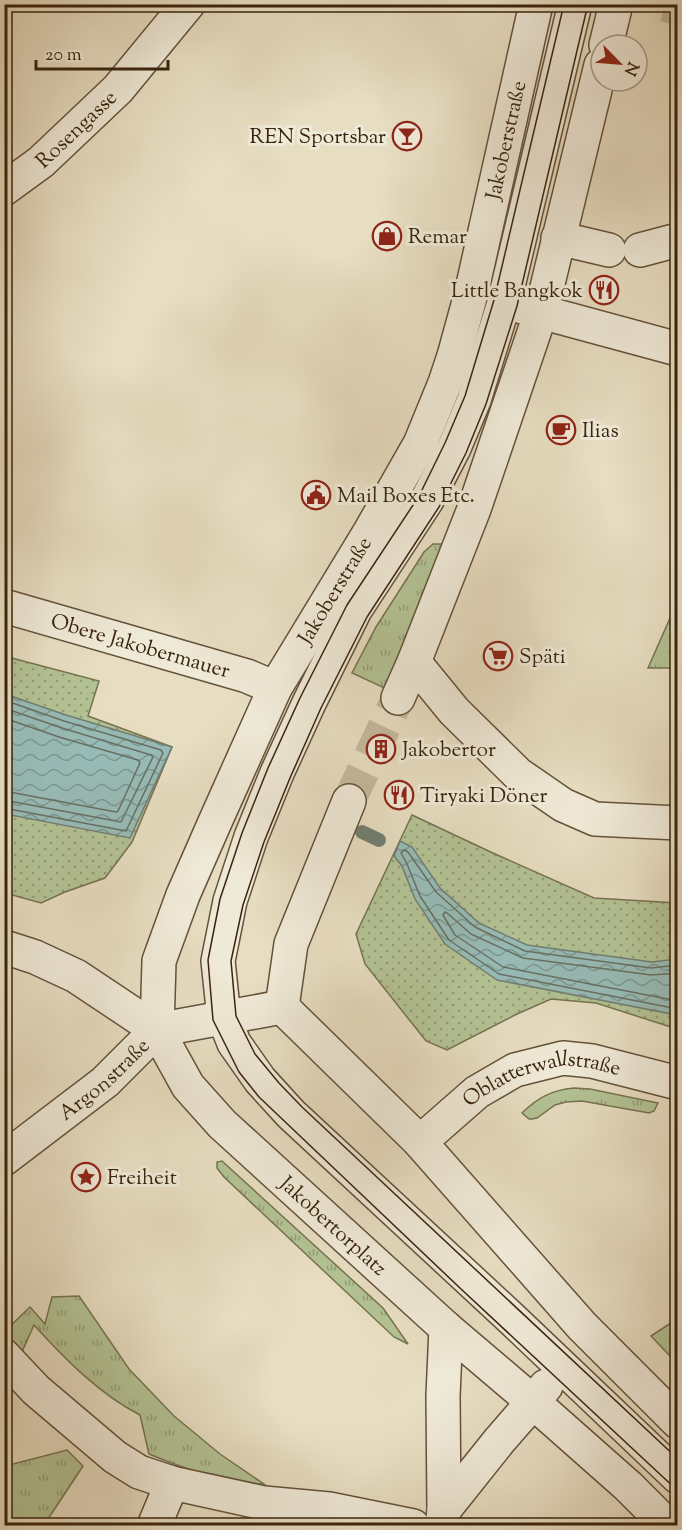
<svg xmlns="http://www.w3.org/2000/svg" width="682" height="1530" font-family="'Sorts Mill Goudy',serif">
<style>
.grass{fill:url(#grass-tufts);stroke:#767350;stroke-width:1.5}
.park{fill:url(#park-dots);stroke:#767350;stroke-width:1.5}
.water{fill:url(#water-waves);stroke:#717f72;stroke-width:1.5}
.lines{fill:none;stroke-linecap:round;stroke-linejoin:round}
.shore{stroke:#687062;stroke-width:1.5}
.stream{stroke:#717f72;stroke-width:14}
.minor-tunnel{stroke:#c4b89d;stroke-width:33;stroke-dasharray:33 16;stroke-linecap:butt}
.minor-casing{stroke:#64523a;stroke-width:36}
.minor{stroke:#efe9d7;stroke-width:33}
.tram{stroke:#39240d;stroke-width:1.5}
.labels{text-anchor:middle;stroke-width:6;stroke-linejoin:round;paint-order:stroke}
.street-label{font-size:21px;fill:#39240d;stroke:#efe9d7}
.poi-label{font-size:21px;fill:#39240d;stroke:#efe9d7;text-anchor:start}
</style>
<defs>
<pattern id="grass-tufts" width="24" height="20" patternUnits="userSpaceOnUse" patternTransform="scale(1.5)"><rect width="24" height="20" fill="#b3c294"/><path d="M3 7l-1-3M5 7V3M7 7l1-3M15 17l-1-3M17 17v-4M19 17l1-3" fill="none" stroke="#939d77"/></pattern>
<pattern id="park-dots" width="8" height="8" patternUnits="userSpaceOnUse" patternTransform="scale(1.5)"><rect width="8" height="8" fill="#b3c294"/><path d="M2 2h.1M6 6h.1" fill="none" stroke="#939d77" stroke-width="1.8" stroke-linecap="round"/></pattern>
<pattern id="water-waves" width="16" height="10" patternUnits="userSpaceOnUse" patternTransform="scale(1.5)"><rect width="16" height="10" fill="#97bbb6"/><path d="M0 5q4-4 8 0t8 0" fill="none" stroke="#7c9892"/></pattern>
</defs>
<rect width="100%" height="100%" fill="#e7ddc1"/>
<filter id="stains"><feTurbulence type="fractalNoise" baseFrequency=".00333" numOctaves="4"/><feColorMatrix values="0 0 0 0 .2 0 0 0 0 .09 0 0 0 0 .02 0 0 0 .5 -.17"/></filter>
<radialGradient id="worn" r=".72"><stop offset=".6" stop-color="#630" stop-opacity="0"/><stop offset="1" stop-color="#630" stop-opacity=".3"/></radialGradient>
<!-- grass -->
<path class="grass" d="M 433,544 L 441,544 L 446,546 L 391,691 L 352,673 L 376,627 L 424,552 Z
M 671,616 L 677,621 L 677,668 L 648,668 Z
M 574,1088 L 590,1089 L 658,1103 L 654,1111 L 649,1113 L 582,1101 L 566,1102 L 555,1105 L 537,1118 L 532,1119 L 529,1119 L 522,1113 C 537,1098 552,1090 574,1088 Z
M 222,1161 L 383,1308 L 408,1344 L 394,1337 L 224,1177 L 217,1168 L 217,1162 Z
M 79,1296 L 129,1369 L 174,1416 L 220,1454 L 264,1484 C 224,1483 185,1469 149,1454 L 140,1415 C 99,1394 65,1359 34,1325 L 21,1354 L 5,1333 L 5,1331 L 30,1307 L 45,1324 L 52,1297 Z
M 677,1319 L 677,1349 L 669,1355 L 651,1336 Z
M 67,1450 L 83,1466 L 44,1525 L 5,1525 L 5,1466 Z"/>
<!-- park -->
<path class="park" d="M 4,656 L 99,681 L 88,716 L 172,747 L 132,842 L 105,878 L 65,892 L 41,903 L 5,893 Z
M 412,815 L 495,854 L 594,898 L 677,903 L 677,1029 L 596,1003 L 551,999 L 517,1014 L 447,1050 L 426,1041 L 365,964 L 356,934 Z"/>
<!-- water -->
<path class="water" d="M 5,694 L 66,715 L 172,747 L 130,838 L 5,814 Z
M 400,841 L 412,847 L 440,888 L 479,923 L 527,945 L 652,962 L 677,959 L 677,1015 L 497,980 L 445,944 L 415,899 L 402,866 L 394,856 Z"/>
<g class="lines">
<!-- shore -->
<path class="shore" d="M 4,700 L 64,721 L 161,750 L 163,753 L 126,831 L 4,808
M 4,708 L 62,728 L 151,755 L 153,757 L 121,822 L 4,800
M 4,718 L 59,737 L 138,760 L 140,763 L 118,811 L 116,812 L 4,791
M 678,965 L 651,968 L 525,951 L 475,927 L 436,892 L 408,852 L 404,850 L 401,853 L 407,864 L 420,896 L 449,940 L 499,974 L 678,1009
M 678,973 L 651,975 L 523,958 L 471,934 L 447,913 L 445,912 L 443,915 L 455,935 L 503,967 L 678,1001"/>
<!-- stream -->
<path class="stream" d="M 362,832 L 379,840"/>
<!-- minor-tunnel -->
<path class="minor-tunnel" d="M 665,5 L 678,9
M 349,801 L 398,698"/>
<!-- minor casing -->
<g class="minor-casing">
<g id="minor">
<path d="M 575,4 L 504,303 L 474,400 L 454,448 L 427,500 L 355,610 L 309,703 L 277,773 L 251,837 L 230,901 L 218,961 L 224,1018 L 234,1043 L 260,1080 L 291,1114 L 513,1320 L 678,1477"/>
<path d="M 606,45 L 616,4"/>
<path id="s1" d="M 4,189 L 41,162 L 118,89 L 188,4"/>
<path d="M 558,238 L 609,250"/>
<path d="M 640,250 L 678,240"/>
<path d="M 519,306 L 678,349"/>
<path id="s2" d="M 4,606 L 247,676 L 275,688"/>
<path d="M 414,662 L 454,711 L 518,774 L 563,805 L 595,819 L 678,823"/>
<path d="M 398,698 L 414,662 L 474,509 L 541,312 L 601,65"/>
<path id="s3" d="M 4,947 L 35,957 L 76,976 L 157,1030 L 188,1086 L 222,1124 L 446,1328 L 533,1402 L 628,1486 L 668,1526"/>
<path d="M 282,1007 L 420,1142 L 582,1326 L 678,1422"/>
<path d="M 282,1007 L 291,944 L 349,801"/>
<path id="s4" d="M 157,1030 L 159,961 L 183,895 L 215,822 L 275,688 L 371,530 L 420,444 L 445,383 L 454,356 L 471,294 L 536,4"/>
<path id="s5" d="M 420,1142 L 477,1092 L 515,1070 L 563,1058 L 592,1061 L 678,1083"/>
<path id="s6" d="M 4,1159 L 105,1082 L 157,1030 L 282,1007"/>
<path d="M 4,1356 L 36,1390 L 115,1457 L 139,1472 L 172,1483 L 264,1503 L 329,1509 L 413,1526"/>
<path d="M 444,1510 L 499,1441 L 533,1402 L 546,1386"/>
<path d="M 443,1518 L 444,1510 L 443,1396 L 446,1328"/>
<path d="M 154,1526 L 172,1483"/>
</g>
</g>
<!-- minor -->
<use href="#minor" class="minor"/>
<!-- tram -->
<path class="tram" d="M 564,4 L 494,300 L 465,396 L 445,443 L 419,496 L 347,605 L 300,698 L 268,768 L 242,833 L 220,899 L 208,960 L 213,1020 L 239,1072 L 259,1097 L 461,1289 L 678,1491
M 588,4 L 517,306 L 486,404 L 466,453 L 439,507 L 367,617 L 321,708 L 290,778 L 264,842 L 243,905 L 231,961 L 236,1016 L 255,1054 L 279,1083 L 302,1107 L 678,1459"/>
</g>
<!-- icons -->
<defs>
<g id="bar-ring" transform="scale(1.5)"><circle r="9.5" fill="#efe9d7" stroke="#8f2418" stroke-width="1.5"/><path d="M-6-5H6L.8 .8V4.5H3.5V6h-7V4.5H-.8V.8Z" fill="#8f2418"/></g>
<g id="shop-ring" transform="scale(1.5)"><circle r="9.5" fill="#efe9d7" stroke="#8f2418" stroke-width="1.5"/><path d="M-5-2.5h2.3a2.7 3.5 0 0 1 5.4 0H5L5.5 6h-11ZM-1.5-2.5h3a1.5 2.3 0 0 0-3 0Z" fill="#8f2418"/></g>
<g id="restaurant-ring" transform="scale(1.5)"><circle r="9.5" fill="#efe9d7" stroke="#8f2418" stroke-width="1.5"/><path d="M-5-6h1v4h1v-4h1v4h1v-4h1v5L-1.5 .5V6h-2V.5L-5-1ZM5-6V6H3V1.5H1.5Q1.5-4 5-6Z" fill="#8f2418"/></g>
<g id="cafe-ring" transform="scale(1.5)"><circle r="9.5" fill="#efe9d7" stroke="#8f2418" stroke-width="1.5"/><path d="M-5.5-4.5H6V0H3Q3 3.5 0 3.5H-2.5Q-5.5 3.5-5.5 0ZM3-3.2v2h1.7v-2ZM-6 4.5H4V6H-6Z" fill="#8f2418"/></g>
<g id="civic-ring" transform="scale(1.5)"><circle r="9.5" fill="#efe9d7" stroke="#8f2418" stroke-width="1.5"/><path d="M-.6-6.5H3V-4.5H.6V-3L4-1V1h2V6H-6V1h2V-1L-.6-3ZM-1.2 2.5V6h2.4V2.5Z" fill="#8f2418"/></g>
<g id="supermarket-ring" transform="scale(1.5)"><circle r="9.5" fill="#efe9d7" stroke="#8f2418" stroke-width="1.5"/><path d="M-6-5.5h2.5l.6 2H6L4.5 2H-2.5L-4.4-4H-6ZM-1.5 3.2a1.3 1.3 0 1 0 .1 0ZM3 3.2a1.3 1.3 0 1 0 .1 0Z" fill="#8f2418"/></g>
<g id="building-ring" transform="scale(1.5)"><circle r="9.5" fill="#efe9d7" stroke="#8f2418" stroke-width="1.5"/><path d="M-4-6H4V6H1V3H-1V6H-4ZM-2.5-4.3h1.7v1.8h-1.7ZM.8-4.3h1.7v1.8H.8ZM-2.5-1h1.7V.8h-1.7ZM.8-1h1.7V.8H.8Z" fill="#8f2418"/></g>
<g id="sight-ring" transform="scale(1.5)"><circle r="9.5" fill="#efe9d7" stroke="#8f2418" stroke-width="1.5"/><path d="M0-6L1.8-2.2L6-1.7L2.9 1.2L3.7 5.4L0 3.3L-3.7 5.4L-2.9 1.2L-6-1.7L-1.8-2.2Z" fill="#8f2418"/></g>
</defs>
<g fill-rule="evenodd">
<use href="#bar-ring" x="407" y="136"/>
<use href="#shop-ring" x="387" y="236"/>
<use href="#restaurant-ring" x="604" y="290"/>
<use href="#cafe-ring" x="561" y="430"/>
<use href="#civic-ring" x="316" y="495"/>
<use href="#supermarket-ring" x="498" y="656"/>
<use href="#building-ring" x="381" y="749"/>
<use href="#restaurant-ring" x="399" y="795"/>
<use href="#sight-ring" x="86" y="1177"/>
</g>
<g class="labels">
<!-- street labels -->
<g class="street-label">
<text dy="7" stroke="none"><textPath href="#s1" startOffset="94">Rosengasse</textPath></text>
<text dy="7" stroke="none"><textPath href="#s4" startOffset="966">Jakoberstraße</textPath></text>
<text dy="7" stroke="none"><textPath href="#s4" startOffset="480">Jakoberstraße</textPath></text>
<text dy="7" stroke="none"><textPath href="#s2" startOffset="142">Obere Jakobermauer</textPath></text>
<text dy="7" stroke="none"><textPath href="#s6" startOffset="128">Argonstraße</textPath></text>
<text dy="7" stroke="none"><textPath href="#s5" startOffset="144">Oblatterwallstraße</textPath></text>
<text dy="7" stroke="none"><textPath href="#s3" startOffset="441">Jakobertorplatz</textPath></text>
</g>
<!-- poi labels -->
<g class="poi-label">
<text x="386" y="143" text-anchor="end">REN Sportsbar</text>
<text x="408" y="243">Remar</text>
<text x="583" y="297" text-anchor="end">Little Bangkok</text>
<text x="582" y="437">Ilias</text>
<text x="337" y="502">Mail Boxes Etc.</text>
<text x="519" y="663">Späti</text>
<text x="402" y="756">Jakobertor</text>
<text x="420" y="802">Tiryaki Döner</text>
<text x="107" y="1184">Freiheit</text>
</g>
</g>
<!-- margin -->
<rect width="682" height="1530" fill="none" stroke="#e7ddc1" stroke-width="24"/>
<rect x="6" y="6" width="670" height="1518" fill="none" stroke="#39240d" stroke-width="3"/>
<rect x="12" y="12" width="658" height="1506" fill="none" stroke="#39240d" stroke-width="1.5"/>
<!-- north arrow -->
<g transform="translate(619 63) rotate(115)"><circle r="28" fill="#efe9d7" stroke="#a69a86" stroke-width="1.5"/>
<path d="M0-4.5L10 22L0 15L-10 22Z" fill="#8f2418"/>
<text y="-9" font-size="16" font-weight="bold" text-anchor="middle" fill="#39240d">N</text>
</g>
<!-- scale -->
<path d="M36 60v9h132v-9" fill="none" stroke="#39240d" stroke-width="3"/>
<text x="45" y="60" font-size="18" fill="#39240d" stroke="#efe9d7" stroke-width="4.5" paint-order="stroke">20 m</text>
<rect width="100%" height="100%" filter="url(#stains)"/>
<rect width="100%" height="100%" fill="url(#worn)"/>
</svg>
